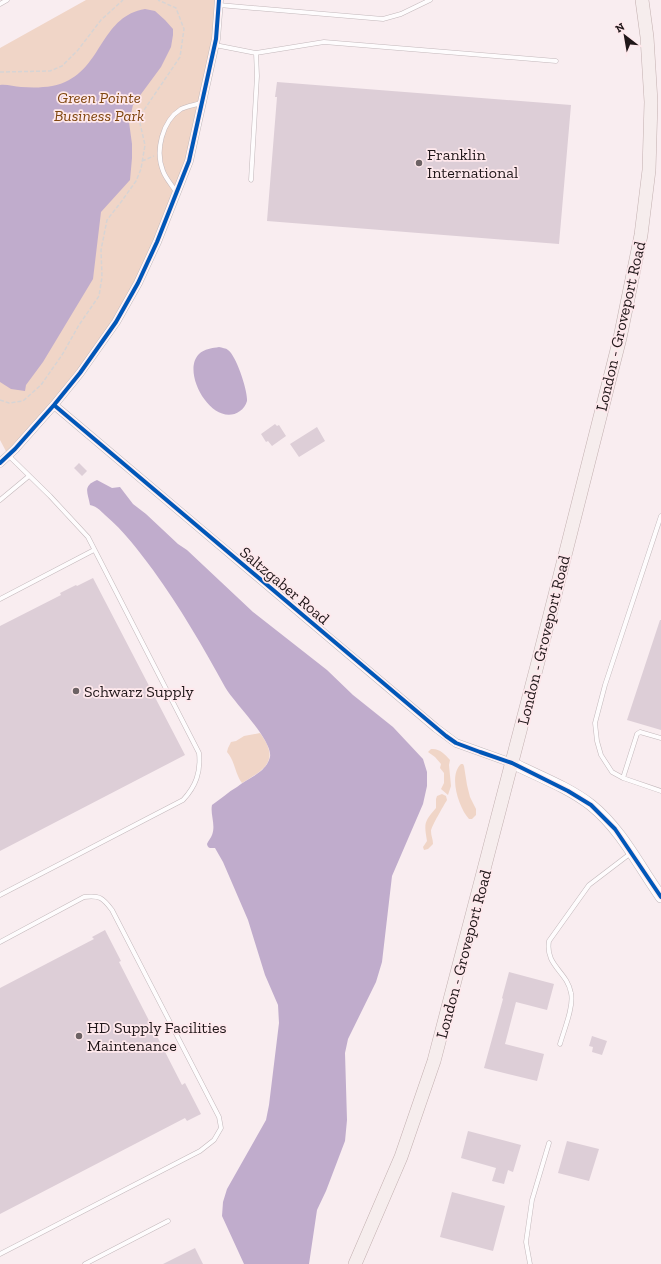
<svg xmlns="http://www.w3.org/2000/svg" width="661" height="1264" font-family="'Zilla Slab',serif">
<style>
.green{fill:#f0d5c7}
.water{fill:#c0accc}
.building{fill:#ddced7}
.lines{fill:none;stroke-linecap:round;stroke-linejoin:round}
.service-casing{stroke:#c3b8bb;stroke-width:5}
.minor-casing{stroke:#c3b8bb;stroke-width:9}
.tertiary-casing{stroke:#c3b8bb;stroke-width:12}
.primary-casing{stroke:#c3b0b0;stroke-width:14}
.path{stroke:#d7d4d4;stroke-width:1.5;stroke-dasharray:4 2;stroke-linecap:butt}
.service{stroke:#fefcfd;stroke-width:4}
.minor{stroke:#fefcfd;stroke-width:8}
.tertiary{stroke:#fefcfd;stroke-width:11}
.primary{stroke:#f6eded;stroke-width:13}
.cycleway-casing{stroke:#fee8ec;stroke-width:6}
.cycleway{stroke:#0057b8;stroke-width:4}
.poi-dot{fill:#6c6264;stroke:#fee8ec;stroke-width:1.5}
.labels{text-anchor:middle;stroke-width:3.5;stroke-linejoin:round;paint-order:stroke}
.park-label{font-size:16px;font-style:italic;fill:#7f460f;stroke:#fee8ec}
.poi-label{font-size:16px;fill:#201719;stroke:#fee8ec;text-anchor:start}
.street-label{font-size:16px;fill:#201719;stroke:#fee8ec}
</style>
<rect width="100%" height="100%" fill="#f9edf0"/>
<!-- green -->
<path class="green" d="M 86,0 L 219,0 L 216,39 L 189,161 L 138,283 L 80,373 L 8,455 L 0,440 L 0,48 Z
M 260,733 C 280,760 266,769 242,783 C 235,774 235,761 227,752 L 228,748 L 231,742 L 236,741 L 244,736 Z
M 431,749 C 439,748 445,754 450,760 L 449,765 L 451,786 L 448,795 L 441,789 L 444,783 L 444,773 L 440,768 L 441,764 L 435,757 L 428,752 Z
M 461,764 L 463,764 L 464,766 L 467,785 L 470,797 L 476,809 L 476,815 L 472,819 L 469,819 C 459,808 448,776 461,764 Z
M 442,794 L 446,796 L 447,800 C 444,805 431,827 431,831 C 431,836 433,839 433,844 L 428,849 L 424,850 L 423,847 L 427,841 C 424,823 424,822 436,808 L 436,799 L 437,796 Z"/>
<!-- water -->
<path class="water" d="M 145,9 L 155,11 L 165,20 L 173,29 L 173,35 L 171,47 L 161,67 L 133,105 L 129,122 L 132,144 L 132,158 L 130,180 L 101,212 L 93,279 L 43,362 L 26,385 L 25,391 L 11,389 L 0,382 L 0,85 C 7,84 14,87 21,87 C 37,88 55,88 69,80 C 102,63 103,16 145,9 Z
M 219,347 C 222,348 226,348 228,350 C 236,355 248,391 247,401 C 246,405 243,409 240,411 C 214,430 180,373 199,354 C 204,349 213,348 219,347 Z
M 97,480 L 112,488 L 120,487 L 133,504 L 146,514 L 178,544 L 187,550 L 253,612 L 327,670 L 353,695 L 393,727 L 423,759 L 427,772 L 427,786 L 423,804 L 392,876 L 382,962 L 376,982 L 348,1039 L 345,1053 L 347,1120 L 345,1141 L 326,1191 L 317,1210 L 309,1264 L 244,1264 L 222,1216 L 223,1202 L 227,1189 L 266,1120 L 269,1105 L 279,1023 L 278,1005 L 265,975 L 248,920 L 223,862 L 215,848 C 211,848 208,849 207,844 C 208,841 211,838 212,835 C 216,825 210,814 212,805 C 221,799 228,792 237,787 C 248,778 266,773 270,757 C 273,740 234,703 225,687 C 202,645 181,609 153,570 C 138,550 124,531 105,515 C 101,511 96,506 90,505 C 88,493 82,486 97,480 Z"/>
<!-- building -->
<path class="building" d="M 277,82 L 571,105 L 559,244 L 267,221 L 277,97 L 275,97 Z
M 275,424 L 277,426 L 279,425 L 286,436 L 272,446 L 268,441 L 266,442 L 261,434 Z
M 317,427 L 325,441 L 299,457 L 290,444 Z
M 79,463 L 87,471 L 82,476 L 74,468 Z
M 93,578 L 185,755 L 0,851 L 0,626 L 61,595 L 60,593 L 76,585 L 77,586 Z
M 660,620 L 661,620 L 661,730 L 627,720 Z
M 105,930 L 121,961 L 119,962 L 182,1085 L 185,1083 L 201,1114 L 187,1121 L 185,1118 L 0,1214 L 0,988 L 94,939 L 92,937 Z
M 509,972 L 554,984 L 547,1010 L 516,1002 L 505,1044 L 544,1054 L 537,1081 L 484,1068 L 503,999 L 502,998 Z
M 592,1036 L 607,1041 L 602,1055 L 592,1052 L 593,1047 L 589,1046 Z
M 468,1131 L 521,1145 L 513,1172 L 508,1170 L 504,1184 L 492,1181 L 496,1168 L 461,1158 Z
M 567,1141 L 599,1149 L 589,1181 L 558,1173 Z
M 452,1192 L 505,1206 L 493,1251 L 440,1237 Z
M 195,1248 L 203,1264 L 163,1264 Z"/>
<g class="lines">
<!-- service casing -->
<g class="service-casing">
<path id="service" d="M 0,4 L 7,0
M 219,5 L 383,19 L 401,14 L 430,0
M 215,45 L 256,53 L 324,42 L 556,61
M 251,180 L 257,76 L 256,53
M 176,192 C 172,185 166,179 163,171 C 155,151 162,121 181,109 C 187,106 195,105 201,103
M 0,500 L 29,476
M 0,599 L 94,550
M 661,738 L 640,732 L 637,734 L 623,778 L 661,791
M 623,778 L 612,772 L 601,755 L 597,741 L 595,723 L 605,685 L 661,516
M 0,895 L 183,800 C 196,786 201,772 199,753 L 88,537 L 50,496 L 8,455
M 0,942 L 84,897 C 100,895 103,898 112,910 L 219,1117 L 221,1128 L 214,1140 L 200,1151 L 0,1254
M 560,1044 C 564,1030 574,1006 571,993 C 567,971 545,966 549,941 L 589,885 L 631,853
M 85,1264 L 168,1221
M 530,1264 L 526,1242 L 532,1200 L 549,1143"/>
</g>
<!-- minor casing -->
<g class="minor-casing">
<path id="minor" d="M 54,405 L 436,728 L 456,743 L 512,763
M 0,463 L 15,449 L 54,405 L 80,373 L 116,322 L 138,283 L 157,242 L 189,161 L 216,39 L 219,0"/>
</g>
<!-- tertiary casing -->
<g class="tertiary-casing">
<path id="tertiary" d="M 512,763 C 538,776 568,787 591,805 C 621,829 639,866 661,897"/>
</g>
<!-- primary casing -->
<g class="primary-casing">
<path id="primary" d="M 355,1264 L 401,1157 L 434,1061 L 538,662 L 620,338 L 641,235 L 649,170 L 651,102 L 647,37 L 642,0"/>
</g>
<!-- path -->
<path class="path" d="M 0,72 L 50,71 L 62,66 L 78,50 L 101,20 L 123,0
M 142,161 L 154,156
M 0,400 L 9,403 L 23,401 L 41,385 L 62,355 L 79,325 L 99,296 L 102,277 L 101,250 L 107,220 L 121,202 L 136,181 L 141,169 L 145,145 L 139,119 L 142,113 L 180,57 L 184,29 L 176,8 L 158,0"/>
<!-- service -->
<use href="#service" class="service"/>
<!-- minor -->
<use href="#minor" class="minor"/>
<!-- tertiary -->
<use href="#tertiary" class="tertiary"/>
<!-- primary -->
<use href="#primary" class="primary"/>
<!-- cycleway casing -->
<g class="cycleway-casing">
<path id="cycleway" d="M 54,405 L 446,736 L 456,743 L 480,752 L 512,763 L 568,791 L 591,805 L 615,829 L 661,897
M 0,463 L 15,449 L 54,405 L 80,373 L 116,322 L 138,283 L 157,242 L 189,161 L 216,39 L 219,0"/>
</g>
<!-- cycleway -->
<use href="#cycleway" class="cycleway"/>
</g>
<!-- markers -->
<g class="poi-dot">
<circle cx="419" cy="163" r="4"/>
<circle cx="76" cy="691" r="4"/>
<circle cx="79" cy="1036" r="4"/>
</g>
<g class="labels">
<!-- park labels -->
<g class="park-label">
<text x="99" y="103">Green Pointe<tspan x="99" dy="18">Business Park</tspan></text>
</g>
<!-- poi labels -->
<g class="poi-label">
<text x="427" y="160">Franklin<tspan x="427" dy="18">International</tspan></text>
<text x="84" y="697">Schwarz Supply</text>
<text x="87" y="1033">HD Supply Facilities<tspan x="87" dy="18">Maintenance</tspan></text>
</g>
<!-- street labels -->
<g class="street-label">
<text transform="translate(620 326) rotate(-77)" y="6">London - Groveport Road</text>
<text transform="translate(285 585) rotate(40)" y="6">Saltzgaber Road</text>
<text transform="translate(543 640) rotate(-76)" y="6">London - Groveport Road</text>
<text transform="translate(463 954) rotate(-75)" y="6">London - Groveport Road</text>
</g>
</g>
<!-- north arrow -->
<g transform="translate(625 36) rotate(329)" stroke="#fee8ec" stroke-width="3" paint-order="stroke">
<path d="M0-3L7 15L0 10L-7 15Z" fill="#201719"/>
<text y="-6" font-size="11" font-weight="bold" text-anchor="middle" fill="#201719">N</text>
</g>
</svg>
